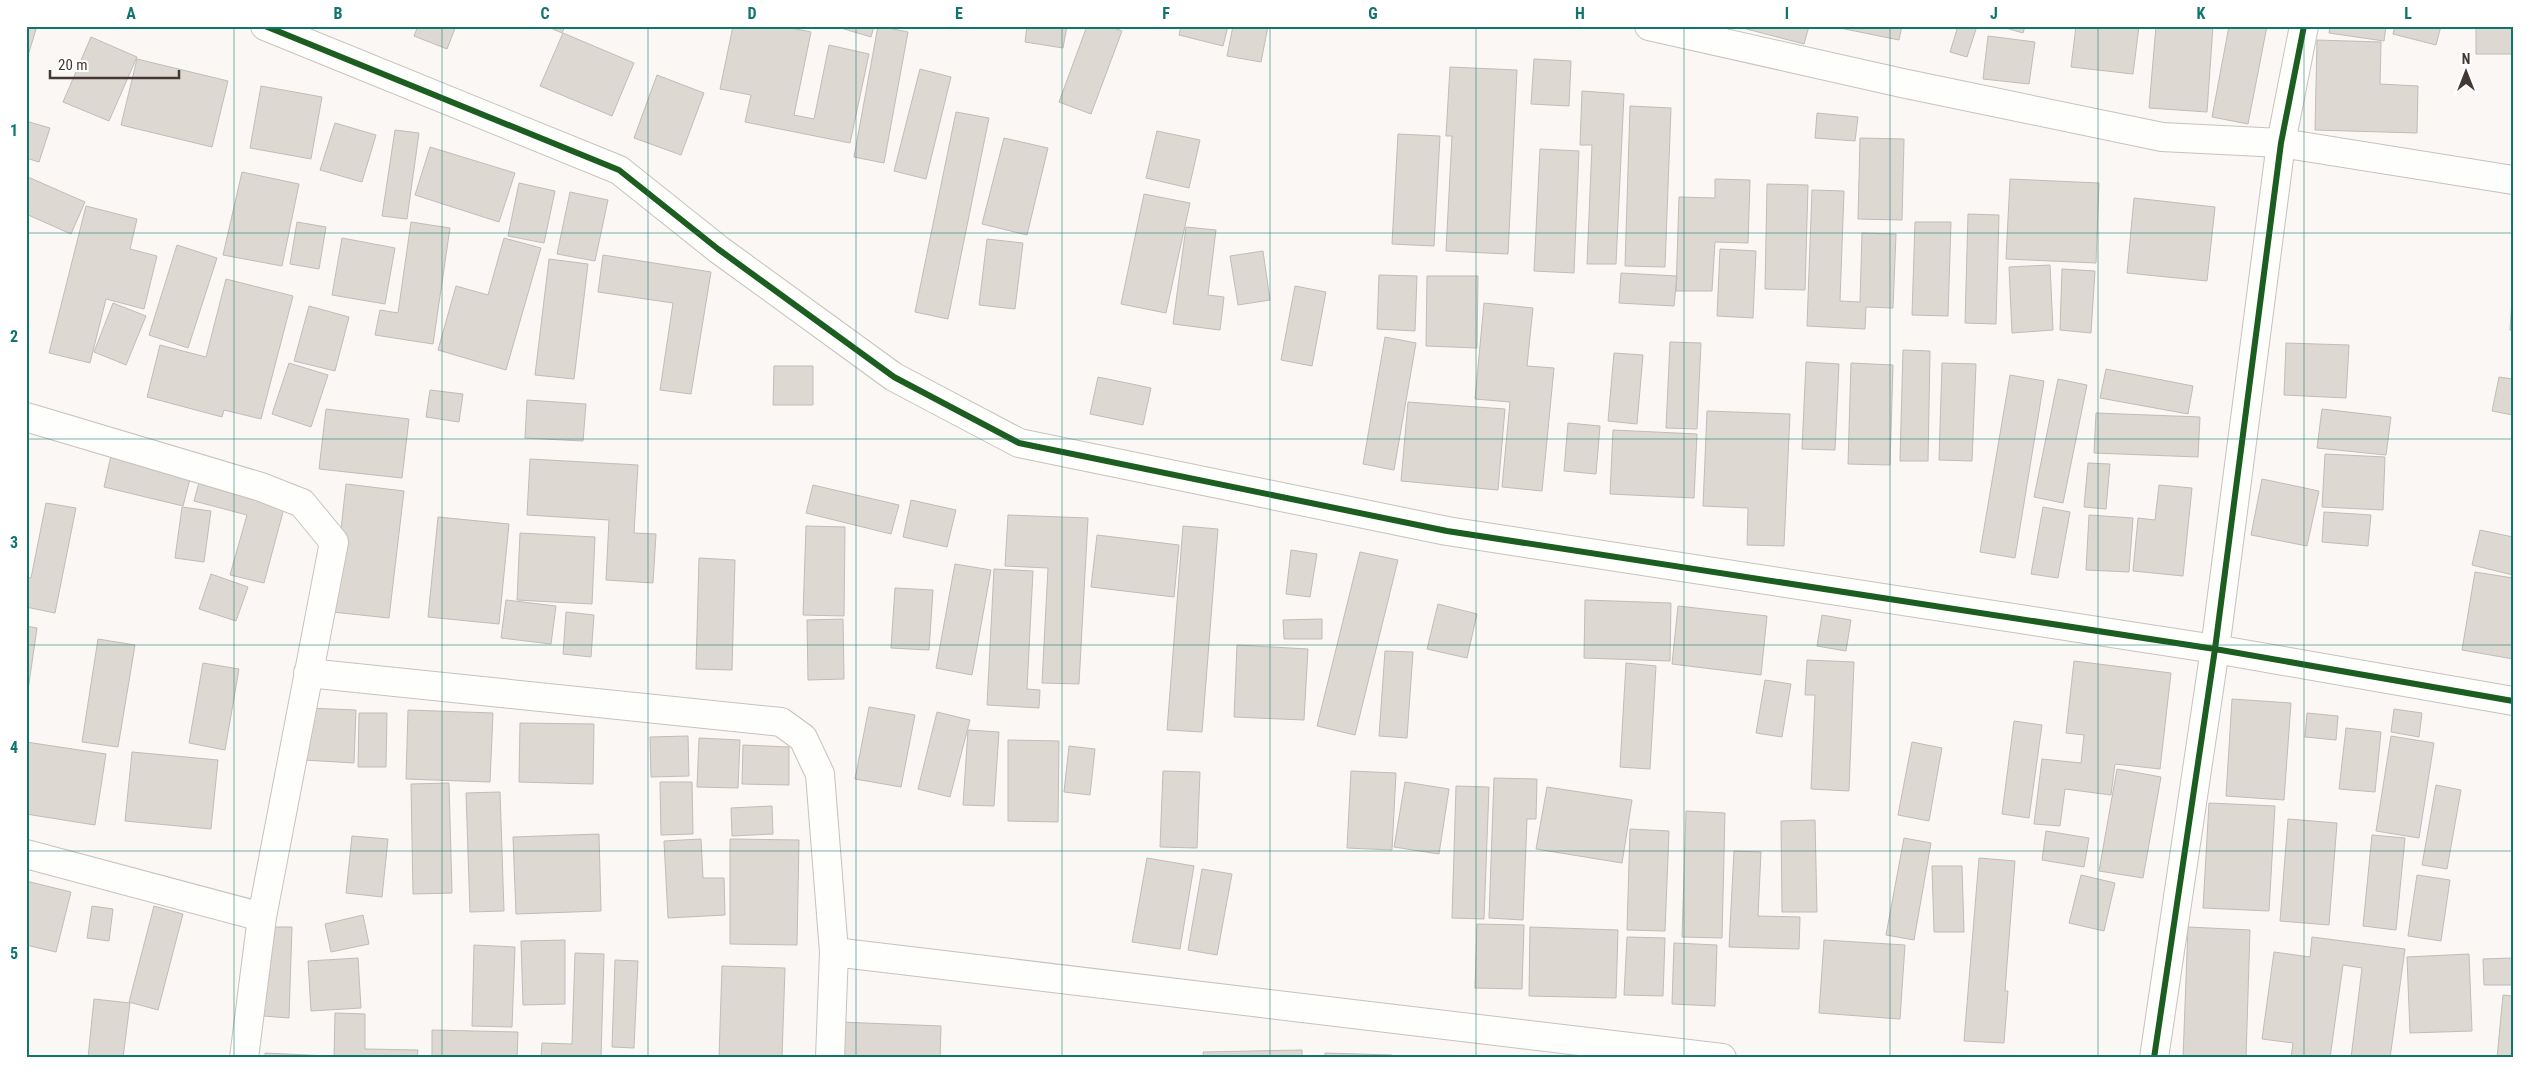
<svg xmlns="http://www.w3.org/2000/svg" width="2539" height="1084" font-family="'Roboto Condensed',sans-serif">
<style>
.building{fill:#ded8d3;stroke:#c1bcb7}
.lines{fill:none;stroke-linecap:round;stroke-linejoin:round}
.street-casing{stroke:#c8c2be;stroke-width:30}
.street{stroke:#fefefd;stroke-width:28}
.cycleway-casing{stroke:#fff;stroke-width:9}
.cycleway{stroke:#1b5e20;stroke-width:6}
.grid{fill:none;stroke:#0f766e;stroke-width:1;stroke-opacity:0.55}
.neatline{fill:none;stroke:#0f766e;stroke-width:2}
.grid-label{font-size:16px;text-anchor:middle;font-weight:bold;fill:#0f766e}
</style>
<rect width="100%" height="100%" fill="#faf7f4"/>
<!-- building -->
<path class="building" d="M 26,26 L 37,26 L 26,62 Z
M 418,26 L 456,26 L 447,49 L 414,36 Z
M 546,26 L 565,26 L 562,33 Z
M 733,26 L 780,26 L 811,32 L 794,115 L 814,119 L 829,45 L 869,54 L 850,143 L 745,122 L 751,95 L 720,89 Z
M 834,26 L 874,26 L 871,37 Z
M 878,26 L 908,32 L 884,163 L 854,157 Z
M 1027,26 L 1067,26 L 1063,48 L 1025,42 Z
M 1087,26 L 1109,26 L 1122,31 L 1091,114 L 1059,102 Z
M 1181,26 L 1228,26 L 1223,46 L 1179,35 Z
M 1233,26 L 1268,26 L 1261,62 L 1227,56 Z
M 1735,26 L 1809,26 L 1804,44 Z
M 1830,26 L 1902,26 L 1899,40 Z
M 1958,26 L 1977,26 L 1967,57 L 1950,52 Z
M 1999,26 L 2025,26 L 2023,33 Z
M 2076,26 L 2139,26 L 2133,74 L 2071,67 Z
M 2156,26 L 2213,26 L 2207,112 L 2149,108 Z
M 2229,26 L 2267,26 L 2248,124 L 2212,117 Z
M 2330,26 L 2386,26 L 2384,41 L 2329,33 Z
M 2395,26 L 2441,26 L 2436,45 L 2393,34 Z
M 2476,26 L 2513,26 L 2513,54 L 2476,54 Z
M 563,33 L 634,63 L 612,116 L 540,86 Z
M 1988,36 L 2035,42 L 2029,84 L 1983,79 Z
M 91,37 L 137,57 L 109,121 L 63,102 Z
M 2317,40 L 2381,42 L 2380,84 L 2418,86 L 2417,133 L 2315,130 Z
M 137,59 L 228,81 L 212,147 L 121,125 Z
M 1534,59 L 1571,61 L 1569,106 L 1531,104 Z
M 1450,67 L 1517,70 L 1508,254 L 1446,251 L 1452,136 L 1446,136 Z
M 920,69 L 951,77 L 926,179 L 894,171 Z
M 657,75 L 704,93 L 681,155 L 634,138 Z
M 261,86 L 322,97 L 311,159 L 250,148 Z
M 1582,91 L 1624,94 L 1616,264 L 1587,264 L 1592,145 L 1580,145 Z
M 1630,106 L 1671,108 L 1665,267 L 1625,266 Z
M 956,112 L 989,118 L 948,319 L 915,312 Z
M 1817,113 L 1858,117 L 1855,141 L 1815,138 Z
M 26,121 L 50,128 L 39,162 L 26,158 Z
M 335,123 L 376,135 L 362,182 L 320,170 Z
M 395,130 L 419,133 L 407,219 L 382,216 Z
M 1157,131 L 1200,140 L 1189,188 L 1146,178 Z
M 1398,134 L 1440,136 L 1434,246 L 1392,244 Z
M 1004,138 L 1048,148 L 1027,235 L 982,224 Z
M 1860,138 L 1904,139 L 1902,220 L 1858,219 Z
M 430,147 L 515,173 L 499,222 L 415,195 Z
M 1540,149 L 1579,151 L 1574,273 L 1534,271 Z
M 242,172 L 299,184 L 282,266 L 223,255 Z
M 28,177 L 85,202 L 71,234 L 26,214 Z
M 1715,179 L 1750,180 L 1748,243 L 1715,242 L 1712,291 L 1676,291 L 1679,197 L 1715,198 Z
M 2010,179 L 2099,183 L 2096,263 L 2006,259 Z
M 519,183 L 555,191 L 544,243 L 508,236 Z
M 1767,184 L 1808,185 L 1805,290 L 1765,289 Z
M 1812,190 L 1844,191 L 1840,301 L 1860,302 L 1862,233 L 1896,234 L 1893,308 L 1866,307 L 1865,329 L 1807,326 Z
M 570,192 L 608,200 L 595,261 L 557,254 Z
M 1144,194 L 1190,203 L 1166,313 L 1121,304 Z
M 2134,198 L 2215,207 L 2207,281 L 2127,273 Z
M 86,206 L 137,219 L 130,249 L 157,256 L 144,309 L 106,299 L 90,363 L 49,353 Z
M 1968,214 L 1999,215 L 1996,324 L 1965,323 Z
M 297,222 L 326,227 L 319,269 L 290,264 Z
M 411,222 L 450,228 L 433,344 L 375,335 L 380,310 L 398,313 Z
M 1915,222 L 1951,222 L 1948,316 L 1912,315 Z
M 1186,227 L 1216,230 L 1208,295 L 1224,297 L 1220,330 L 1173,324 Z
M 342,238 L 395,248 L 385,304 L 332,295 Z
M 504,238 L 541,248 L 506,370 L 438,350 L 456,286 L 488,295 Z
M 987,239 L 1023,243 L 1015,309 L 979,305 Z
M 177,245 L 217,258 L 188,348 L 149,335 Z
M 1720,249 L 1756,251 L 1753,318 L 1717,316 Z
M 1263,251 L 1270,300 L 1238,305 L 1230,256 Z
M 603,255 L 711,272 L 691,394 L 660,390 L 673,303 L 598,292 Z
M 549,259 L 588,264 L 574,379 L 535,375 Z
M 2050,265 L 2053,330 L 2012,333 L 2009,267 Z
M 2062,269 L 2095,271 L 2091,333 L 2060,330 Z
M 1621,273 L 1677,276 L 1674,306 L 1619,303 Z
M 1379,275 L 1417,276 L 1415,331 L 1377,329 Z
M 1427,276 L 1478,276 L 1477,348 L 1426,346 Z
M 226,279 L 293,296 L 261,419 L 224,410 L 222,417 L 147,397 L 160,345 L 206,357 Z
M 1295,286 L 1326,292 L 1312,366 L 1281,360 Z
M 2512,299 L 2513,299 L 2513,331 L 2510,330 Z
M 113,303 L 146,316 L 126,365 L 94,352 Z
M 1484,303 L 1533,308 L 1527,366 L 1554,368 L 1542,491 L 1502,487 L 1510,402 L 1475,399 Z
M 309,306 L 349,317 L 335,371 L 294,361 Z
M 1385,337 L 1416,343 L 1394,470 L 1363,464 Z
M 1670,342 L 1701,343 L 1697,429 L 1666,428 Z
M 2286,343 L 2349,345 L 2346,398 L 2284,395 Z
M 1903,350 L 1930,351 L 1928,461 L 1900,461 Z
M 1614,353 L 1643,355 L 1637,424 L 1608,421 Z
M 1806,362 L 1839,364 L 1835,450 L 1802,449 Z
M 289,363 L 328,375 L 311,427 L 272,414 Z
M 1851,363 L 1893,365 L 1890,465 L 1848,464 Z
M 1942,363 L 1976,364 L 1972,461 L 1939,460 Z
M 774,366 L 813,366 L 813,405 L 773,405 Z
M 2106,369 L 2193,386 L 2188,414 L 2100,398 Z
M 2010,375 L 2044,381 L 2015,558 L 1980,552 Z
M 1098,377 L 1151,388 L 1143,425 L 1090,414 Z
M 2499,377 L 2513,379 L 2513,415 L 2492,411 Z
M 2058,379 L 2087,385 L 2063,503 L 2034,497 Z
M 430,390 L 463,394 L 459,422 L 426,417 Z
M 527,400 L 586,404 L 583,441 L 525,438 Z
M 1408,402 L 1505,409 L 1498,490 L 1401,481 Z
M 326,409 L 409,419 L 402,478 L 319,469 Z
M 2322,409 L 2391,417 L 2386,455 L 2317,448 Z
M 1707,411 L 1790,414 L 1784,546 L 1747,545 L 1748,508 L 1703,506 Z
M 2096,413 L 2200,417 L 2198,457 L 2094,453 Z
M 1568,423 L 1600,426 L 1596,474 L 1564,471 Z
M 1613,430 L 1697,434 L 1694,498 L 1610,494 Z
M 112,451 L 192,471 L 183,506 L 104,487 Z
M 2325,454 L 2385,457 L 2383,510 L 2322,507 Z
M 530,459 L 638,465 L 634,533 L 656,534 L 653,583 L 606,580 L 609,520 L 527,515 Z
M 2088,463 L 2110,464 L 2106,509 L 2084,507 Z
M 201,475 L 287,497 L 264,583 L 230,575 L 247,515 L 194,501 Z
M 2262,479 L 2319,491 L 2307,546 L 2251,535 Z
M 346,484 L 404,491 L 389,618 L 332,612 Z
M 813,485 L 899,505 L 891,534 L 806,513 Z
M 2159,485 L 2192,488 L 2183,576 L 2133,571 L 2138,518 L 2155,520 Z
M 911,500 L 956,510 L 947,547 L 903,537 Z
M 46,503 L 76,508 L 55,613 L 26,607 L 26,577 L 31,578 Z
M 182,507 L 211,511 L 204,562 L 175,558 Z
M 2043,507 L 2070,512 L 2058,578 L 2031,574 Z
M 2324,512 L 2371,515 L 2368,546 L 2322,542 Z
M 1008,515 L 1088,518 L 1079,684 L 1042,683 L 1048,568 L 1005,566 Z
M 2089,515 L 2133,518 L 2129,572 L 2086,570 Z
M 438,517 L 509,524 L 499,624 L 428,617 Z
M 806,526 L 845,527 L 844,616 L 803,615 Z
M 1183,526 L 1218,529 L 1202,732 L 1167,730 Z
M 2480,530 L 2513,537 L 2513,575 L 2472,565 Z
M 520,533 L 595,537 L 592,604 L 517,600 Z
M 1097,535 L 1179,545 L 1174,597 L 1091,587 Z
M 1291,550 L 1317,554 L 1310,597 L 1286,594 Z
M 1360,552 L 1398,560 L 1355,735 L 1317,726 Z
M 699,558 L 735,560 L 732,670 L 696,669 Z
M 955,564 L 991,570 L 972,675 L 936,668 Z
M 994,569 L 1033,571 L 1027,689 L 1040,690 L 1039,708 L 987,705 Z
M 2475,572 L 2513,578 L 2513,659 L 2462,650 Z
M 211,574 L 248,587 L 236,621 L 199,609 Z
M 895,588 L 933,590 L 929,650 L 891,648 Z
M 506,600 L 556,606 L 551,644 L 501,638 Z
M 1585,600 L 1671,603 L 1670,661 L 1584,658 Z
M 1438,604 L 1477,614 L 1467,658 L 1427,649 Z
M 1678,606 L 1767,616 L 1761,675 L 1672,664 Z
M 566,612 L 594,615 L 591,657 L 563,654 Z
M 1822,615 L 1851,620 L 1846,651 L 1817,646 Z
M 843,619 L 844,679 L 808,680 L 807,620 Z
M 1322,619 L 1322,639 L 1284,639 L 1283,620 Z
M 26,626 L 37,628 L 26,704 Z
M 98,639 L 135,645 L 118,747 L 82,742 Z
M 1237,645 L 1308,649 L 1304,720 L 1234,717 Z
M 1385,651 L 1413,652 L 1407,738 L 1379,736 Z
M 1807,660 L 1854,662 L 1849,791 L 1811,789 L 1815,695 L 1805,695 Z
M 2074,661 L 2171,673 L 2160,769 L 2115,764 L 2111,795 L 2065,789 L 2060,826 L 2034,824 L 2042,759 L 2081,763 L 2084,735 L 2066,733 Z
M 203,663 L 239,669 L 225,750 L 189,743 Z
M 1626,663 L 1656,666 L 1650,769 L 1620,767 Z
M 1765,680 L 1791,684 L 1782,737 L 1756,733 Z
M 2232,699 L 2291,703 L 2284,800 L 2226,796 Z
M 869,707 L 915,715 L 901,787 L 855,779 Z
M 307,708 L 356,710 L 354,763 L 304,760 Z
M 2394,709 L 2422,713 L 2419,737 L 2391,732 Z
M 408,710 L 493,713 L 490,782 L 406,779 Z
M 937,712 L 970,720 L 950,797 L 918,789 Z
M 359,713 L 387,713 L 386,767 L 358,767 Z
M 2307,713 L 2338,716 L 2336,740 L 2305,737 Z
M 2014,721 L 2042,725 L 2029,818 L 2002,814 Z
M 520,723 L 594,724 L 593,784 L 519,782 Z
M 2346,728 L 2381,732 L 2375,792 L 2339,789 Z
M 968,730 L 999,732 L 994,806 L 963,805 Z
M 688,736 L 689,776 L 651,777 L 650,737 Z
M 2391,736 L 2434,743 L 2419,838 L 2376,831 Z
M 699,738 L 740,740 L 738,788 L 697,787 Z
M 1008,740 L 1059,741 L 1058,822 L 1008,821 Z
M 26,742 L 106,754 L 95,825 L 26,814 Z
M 1912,742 L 1942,748 L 1929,821 L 1898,815 Z
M 743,745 L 789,747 L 789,785 L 742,784 Z
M 1069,746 L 1095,749 L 1090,795 L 1064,792 Z
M 132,752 L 218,760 L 211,829 L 125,821 Z
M 2117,769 L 2161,777 L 2143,878 L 2099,871 Z
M 1163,771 L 1200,772 L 1197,848 L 1160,847 Z
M 1351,771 L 1396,773 L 1392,850 L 1347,848 Z
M 1494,778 L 1537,779 L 1536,819 L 1527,819 L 1523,920 L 1489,918 Z
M 660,782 L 692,782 L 693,834 L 661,835 Z
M 1405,782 L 1449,789 L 1439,854 L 1394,847 Z
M 449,783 L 452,893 L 413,894 L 411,784 Z
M 2436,785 L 2461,790 L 2447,869 L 2422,865 Z
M 1456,786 L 1489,787 L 1484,919 L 1452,918 Z
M 1547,787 L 1632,800 L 1622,863 L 1536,849 Z
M 500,792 L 504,911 L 470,912 L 466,793 Z
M 2209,803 L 2275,806 L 2269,911 L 2203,908 Z
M 772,806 L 773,834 L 732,836 L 731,808 Z
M 1686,811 L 1725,813 L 1722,938 L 1682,937 Z
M 2288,819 L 2337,823 L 2329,925 L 2280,921 Z
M 1815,820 L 1817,912 L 1782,912 L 1781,821 Z
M 1630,829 L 1669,831 L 1665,931 L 1627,930 Z
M 2046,831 L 2089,838 L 2084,867 L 2042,860 Z
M 599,834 L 601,911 L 516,914 L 513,837 Z
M 2372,835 L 2405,838 L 2396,930 L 2363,926 Z
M 352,836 L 388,839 L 382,897 L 346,893 Z
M 1904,838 L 1931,843 L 1914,940 L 1886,935 Z
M 701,839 L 703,878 L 724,878 L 725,915 L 668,918 L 664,841 Z
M 730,839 L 799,840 L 797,945 L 730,944 Z
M 1734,851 L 1761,852 L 1758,916 L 1800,917 L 1799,949 L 1729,947 Z
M 1147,858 L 1194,866 L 1180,949 L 1132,942 Z
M 1979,858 L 2015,861 L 2005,991 L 2008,991 L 2004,1043 L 1964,1041 Z
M 1932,866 L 1962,866 L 1964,932 L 1934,932 Z
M 1202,869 L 1232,874 L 1217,955 L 1188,950 Z
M 2081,875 L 2115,883 L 2104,931 L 2069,923 Z
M 2417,875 L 2450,880 L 2441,941 L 2408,936 Z
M 26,881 L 71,892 L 56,952 L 26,945 Z
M 92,906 L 113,909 L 109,941 L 87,938 Z
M 154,906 L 183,914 L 158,1010 L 129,1002 Z
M 363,915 L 369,944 L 331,952 L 325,924 Z
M 1477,924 L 1524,925 L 1522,989 L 1475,988 Z
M 266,927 L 292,927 L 289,1018 L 263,1016 Z
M 1530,927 L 1618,930 L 1616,998 L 1529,996 Z
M 2188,927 L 2250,930 L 2246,1058 L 2183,1058 Z
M 1627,937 L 1665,938 L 1663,996 L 1624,995 Z
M 2312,937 L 2405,949 L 2390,1058 L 2351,1058 L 2362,968 L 2343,965 L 2330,1058 L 2291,1058 L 2293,1043 L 2262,1039 L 2274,952 L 2310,957 Z
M 565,940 L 565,1004 L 523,1005 L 521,941 Z
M 1824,940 L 1905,945 L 1900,1019 L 1819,1013 Z
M 1674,943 L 1717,945 L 1715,1006 L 1672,1004 Z
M 474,945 L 515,947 L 512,1027 L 472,1026 Z
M 575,953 L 604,954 L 601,1058 L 541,1058 L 542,1043 L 572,1044 Z
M 2469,954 L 2472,1031 L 2410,1033 L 2407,957 Z
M 358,958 L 361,1008 L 311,1011 L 308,961 Z
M 2513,958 L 2513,985 L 2484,985 L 2483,959 Z
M 615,960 L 638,961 L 634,1048 L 612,1047 Z
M 722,966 L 785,968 L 782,1058 L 719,1058 Z
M 2503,995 L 2513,996 L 2513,1058 L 2497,1058 Z
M 94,999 L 130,1003 L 123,1058 L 88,1058 Z
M 335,1013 L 365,1014 L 365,1049 L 418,1050 L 417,1058 L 334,1058 Z
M 839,1022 L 941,1026 L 940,1058 L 837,1058 Z
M 432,1030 L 518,1032 L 517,1058 L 432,1058 Z
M 1302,1050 L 1302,1058 L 1204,1058 L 1203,1052 Z
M 265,1053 L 329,1056 L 329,1058 L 265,1058 Z
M 1325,1053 L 1392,1055 L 1392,1058 L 1325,1058 Z"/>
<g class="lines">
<!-- street casing -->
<g class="street-casing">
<path id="street" d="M 265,26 L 619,170 L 718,249 L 894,377 L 1019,443 L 1447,531 L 2215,649 L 2513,701
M 1649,26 L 1902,83 L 2162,137 L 2281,143 L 2513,180
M 26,417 L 261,487 L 302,503 L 334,542 L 262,917 L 244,1058
M 308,673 L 781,722 L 803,738 L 820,774 L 834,952 L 830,1058
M 26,854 L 262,917
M 834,952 L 1722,1058
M 2154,1058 L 2215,649 L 2281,143 L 2304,26"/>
</g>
<!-- street -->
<use href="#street" class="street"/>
<!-- cycleway casing -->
<g class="cycleway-casing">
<path id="cycleway" d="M 265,26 L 619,170 L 718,249 L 894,377 L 1019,443 L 1447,531 L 2215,649 L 2513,701
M 2154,1058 L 2215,649 L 2281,143 L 2304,26"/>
</g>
<!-- cycleway -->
<use href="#cycleway" class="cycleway"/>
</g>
<!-- grid -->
<path class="grid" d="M 234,26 L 234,1058M 442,26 L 442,1058M 648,26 L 648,1058M 856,26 L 856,1058M 1062,26 L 1062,1058M 1270,26 L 1270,1058M 1476,26 L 1476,1058M 1684,26 L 1684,1058M 1890,26 L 1890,1058M 2098,26 L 2098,1058M 2304,26 L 2304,1058M 26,233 L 2513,233M 26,439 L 2513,439M 26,645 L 2513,645M 26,851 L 2513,851"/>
<!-- border -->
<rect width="2539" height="1084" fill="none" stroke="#ffffff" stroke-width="55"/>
<!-- north arrow -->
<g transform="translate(2466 72)" stroke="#ffffff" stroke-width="4" paint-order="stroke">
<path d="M0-4L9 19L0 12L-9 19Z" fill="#443932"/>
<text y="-8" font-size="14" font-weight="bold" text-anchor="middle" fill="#443932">N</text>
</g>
<!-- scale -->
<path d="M50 70v8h129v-8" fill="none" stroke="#443932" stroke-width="2.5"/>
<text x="58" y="70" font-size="15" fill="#443932" stroke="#ffffff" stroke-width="4" paint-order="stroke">20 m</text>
<rect x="28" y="28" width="2484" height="1028" class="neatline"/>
<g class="grid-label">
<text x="131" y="19">A</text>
<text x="338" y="19">B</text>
<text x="545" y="19">C</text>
<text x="752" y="19">D</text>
<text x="959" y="19">E</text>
<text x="1166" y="19">F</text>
<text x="1373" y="19">G</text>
<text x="1580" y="19">H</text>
<text x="1787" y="19">I</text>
<text x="1994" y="19">J</text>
<text x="2201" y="19">K</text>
<text x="2408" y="19">L</text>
<text x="14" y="136">1</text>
<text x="14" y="342">2</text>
<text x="14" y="548">3</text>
<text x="14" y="753">4</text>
<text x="14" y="959">5</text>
</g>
</svg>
